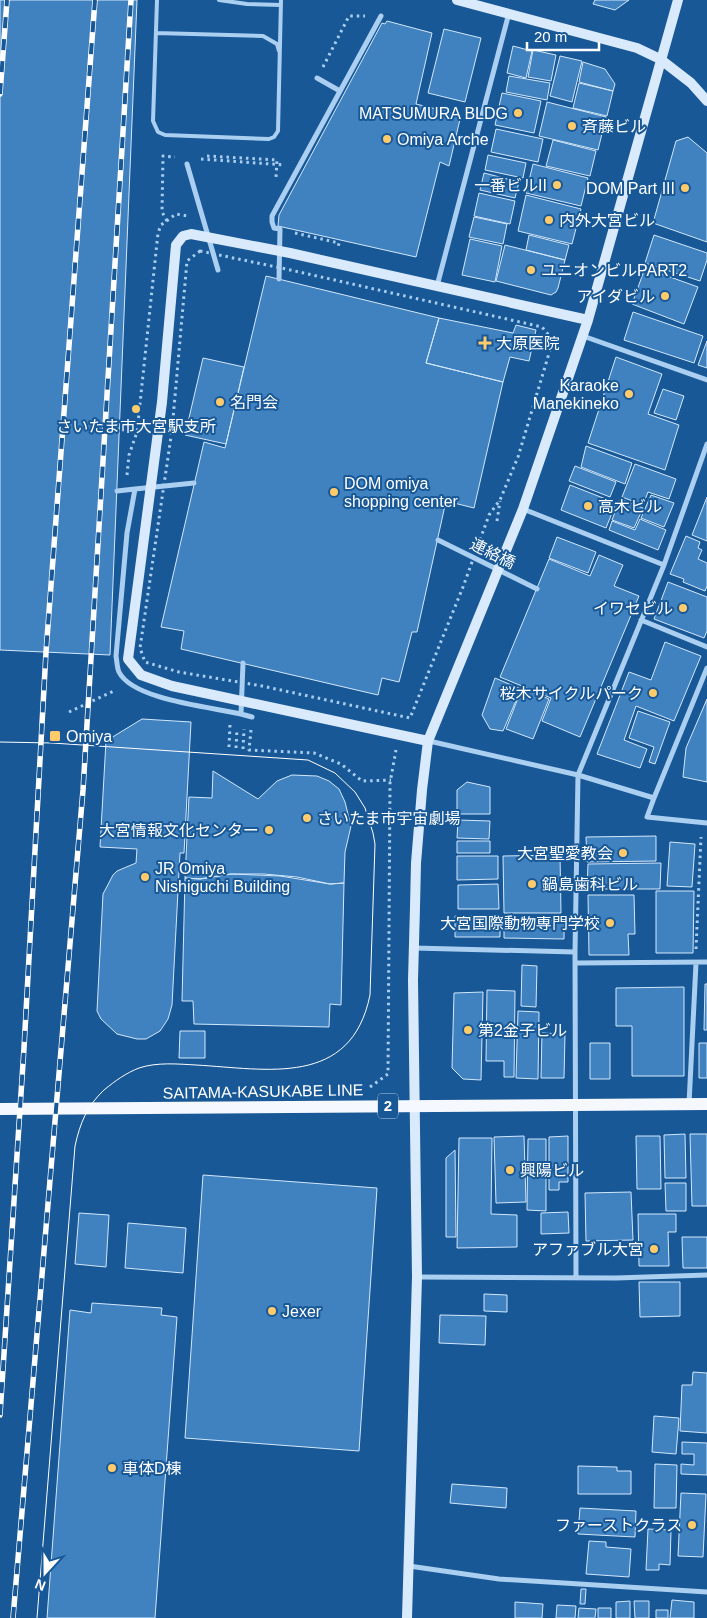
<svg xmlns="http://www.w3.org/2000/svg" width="707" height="1618" font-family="Helvetica,'Noto Sans JP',sans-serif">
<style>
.building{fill:#4081bf;stroke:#d2e8fc}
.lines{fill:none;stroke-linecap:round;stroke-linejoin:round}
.path{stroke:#abcff1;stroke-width:3;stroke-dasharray:2.5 4;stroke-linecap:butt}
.lane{stroke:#abcff1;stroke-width:4}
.street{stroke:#abcff1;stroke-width:5}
.secondary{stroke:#d9eafc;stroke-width:10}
.primary{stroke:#f5f9ff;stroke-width:12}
.tram{stroke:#fff;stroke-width:1}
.rail-casing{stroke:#fff;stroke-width:5.5}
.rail{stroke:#185897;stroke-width:4;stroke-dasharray:11;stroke-linecap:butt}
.poi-dot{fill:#ffcb6b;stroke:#185897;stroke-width:2}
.labels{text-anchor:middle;stroke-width:4;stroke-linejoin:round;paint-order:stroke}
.shield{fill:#185897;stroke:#bacde0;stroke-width:1}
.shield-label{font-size:15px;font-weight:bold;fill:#fff}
.poi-label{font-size:16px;fill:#fff;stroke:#185897;text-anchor:start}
.street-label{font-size:16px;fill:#fff;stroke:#185897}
</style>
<rect width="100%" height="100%" fill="#185897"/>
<!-- building -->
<path class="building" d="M 0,0 L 137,0 L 110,655 L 0,650 Z
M 595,0 L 629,0 L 615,10 L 593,4 Z
M 387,21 L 432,33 L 416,104 L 461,115 L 449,166 L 440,162 L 416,257 L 278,226 L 279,215 L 382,23 L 385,24 Z
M 444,29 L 481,38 L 465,102 L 428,93 Z
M 513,46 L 532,51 L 526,78 L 507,73 Z
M 533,50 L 556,55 L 551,81 L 528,77 Z
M 560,56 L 582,61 L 572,102 L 550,96 Z
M 583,62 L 605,69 L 615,84 L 613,91 L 579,82 Z
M 509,76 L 550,83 L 547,100 L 506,92 Z
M 579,83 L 613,91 L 607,116 L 573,108 Z
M 502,93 L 541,101 L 534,133 L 495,125 Z
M 547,102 L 606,117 L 598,150 L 539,136 Z
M 496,129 L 543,139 L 538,162 L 491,152 Z
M 688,137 L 707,153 L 707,242 L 653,223 L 676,141 Z
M 553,140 L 596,151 L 590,176 L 546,166 Z
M 488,155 L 526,163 L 523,178 L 485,170 Z
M 533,164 L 588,178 L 581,206 L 526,193 Z
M 484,173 L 519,182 L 515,198 L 480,190 Z
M 479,193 L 515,201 L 510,224 L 474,216 Z
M 526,195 L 581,209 L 572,244 L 518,231 Z
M 474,217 L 507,224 L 503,244 L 469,237 Z
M 529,235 L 569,245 L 565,260 L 526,250 Z
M 654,235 L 707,253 L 707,260 L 700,281 L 645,263 Z
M 470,239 L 502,246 L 495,282 L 462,275 Z
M 505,245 L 565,260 L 558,288 L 556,292 L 551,295 L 496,281 Z
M 645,268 L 698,287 L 684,324 L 632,304 Z
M 266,276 L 439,318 L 426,363 L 503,382 L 474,508 L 446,501 L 417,632 L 412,632 L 399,682 L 382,678 L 378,695 L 181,649 L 184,631 L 161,627 L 204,442 L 225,448 Z
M 633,312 L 703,336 L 694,363 L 624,340 Z
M 439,318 L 513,333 L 516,325 L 536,330 L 529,361 L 510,357 L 503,382 L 426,363 Z
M 707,341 L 707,368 L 698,365 Z
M 616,357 L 662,374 L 648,414 L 679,425 L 665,470 L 588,443 Z
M 203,358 L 244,367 L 226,444 L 185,435 Z
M 663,389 L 684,396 L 676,420 L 654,413 Z
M 586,446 L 632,463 L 625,484 L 581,467 Z
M 635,464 L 676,479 L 669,499 L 648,492 L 643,505 L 622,497 Z
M 575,466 L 616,482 L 610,497 L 569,481 Z
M 570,485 L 616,503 L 606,528 L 561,510 Z
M 651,495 L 674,503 L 664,527 L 641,518 Z
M 707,497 L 707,541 L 692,535 Z
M 620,499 L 643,508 L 634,528 L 612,520 Z
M 640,519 L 666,530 L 658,550 L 609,530 L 612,521 L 635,530 Z
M 686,536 L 700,542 L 698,548 L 702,550 L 698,559 L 707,563 L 707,586 L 705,591 L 683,582 L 684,579 L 670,574 Z
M 557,537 L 596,552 L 588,573 L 549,558 Z
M 599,555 L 623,565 L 614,586 L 639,596 L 580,737 L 542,721 L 551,698 L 500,677 L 549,559 L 590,576 Z
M 668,582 L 707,597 L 707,631 L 704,638 L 654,619 Z
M 665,642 L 701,656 L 674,721 L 636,706 L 624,740 L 647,749 L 640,768 L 597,754 L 629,672 L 651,680 Z
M 495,678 L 521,689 L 503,731 L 490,729 L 482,715 Z
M 522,688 L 549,699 L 533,739 L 506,729 Z
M 707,699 L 707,782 L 683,777 L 686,748 Z
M 638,711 L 670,722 L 655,764 L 649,762 L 654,747 L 629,738 Z
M 142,719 L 191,722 L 184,853 L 180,853 L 172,1005 L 168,1019 L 160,1031 L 146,1039 L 137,1039 L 117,1034 L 101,1019 L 97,1011 L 103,894 L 113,875 L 117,871 L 136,863 L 137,849 L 100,847 L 106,741 Z
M 213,771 L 258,799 L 277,781 L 292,775 L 317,776 L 329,781 L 339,789 L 345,802 L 351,826 L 345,852 L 344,883 L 330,884 L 297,877 L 264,874 L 231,874 L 200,879 L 185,878 L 189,797 L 212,798 Z
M 467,782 L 490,787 L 490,814 L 457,814 L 457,790 Z
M 458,820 L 490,821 L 489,839 L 457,838 Z
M 656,836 L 656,861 L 587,862 L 586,837 Z
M 457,841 L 490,841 L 490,853 L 457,853 Z
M 670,842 L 695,844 L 692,887 L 667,886 Z
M 560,855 L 561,913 L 504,913 L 503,856 Z
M 457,856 L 498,856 L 498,879 L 457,880 Z
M 661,863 L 660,889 L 587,889 L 588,864 Z
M 231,874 L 280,876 L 330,884 L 344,883 L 341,1005 L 330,1004 L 329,1027 L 194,1024 L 193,1001 L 182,1001 L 185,878 L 200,879 Z
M 498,884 L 499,909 L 458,909 L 458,885 Z
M 656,891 L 694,891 L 693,953 L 656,953 Z
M 588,895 L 634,895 L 635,934 L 628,934 L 629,955 L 589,955 Z
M 500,915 L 500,937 L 455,937 L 455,916 Z
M 504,920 L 564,920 L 564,939 L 504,938 Z
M 522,965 L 537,966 L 536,1007 L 521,1006 Z
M 705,984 L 707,984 L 707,1030 L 704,1030 Z
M 684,987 L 684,1076 L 632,1076 L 632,1026 L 616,1026 L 616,988 Z
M 487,990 L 515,991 L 514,1077 L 504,1077 L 504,1061 L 486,1061 Z
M 483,992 L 481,1080 L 463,1079 L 452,1068 L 454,993 Z
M 518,1011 L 539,1012 L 538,1079 L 516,1078 Z
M 180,1031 L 205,1031 L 205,1058 L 179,1058 Z
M 542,1033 L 565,1034 L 564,1078 L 541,1078 Z
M 590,1043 L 610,1043 L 610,1079 L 590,1079 Z
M 699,1043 L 707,1043 L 707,1078 L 699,1078 Z
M 685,1134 L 686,1178 L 665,1178 L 664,1135 Z
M 690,1134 L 707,1134 L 707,1206 L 692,1206 Z
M 524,1136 L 526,1202 L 496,1203 L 494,1137 Z
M 568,1136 L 568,1182 L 559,1182 L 559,1190 L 549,1190 L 549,1137 Z
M 636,1136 L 660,1136 L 661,1189 L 637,1189 Z
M 459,1138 L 492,1138 L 491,1214 L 517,1215 L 517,1247 L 457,1248 Z
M 528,1139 L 546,1139 L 546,1211 L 527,1210 Z
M 455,1150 L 456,1237 L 446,1237 L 446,1158 Z
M 203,1175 L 377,1188 L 359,1451 L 185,1438 Z
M 665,1183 L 686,1183 L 686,1211 L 666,1211 Z
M 631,1192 L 633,1240 L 586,1241 L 585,1193 Z
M 568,1212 L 569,1233 L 541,1234 L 541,1213 Z
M 79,1213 L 109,1215 L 106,1267 L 75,1264 Z
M 638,1214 L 676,1214 L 676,1232 L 668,1232 L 669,1266 L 639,1266 Z
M 128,1223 L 186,1228 L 183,1273 L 125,1268 Z
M 682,1237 L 707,1237 L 707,1268 L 683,1268 Z
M 639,1282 L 680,1282 L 680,1316 L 640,1317 Z
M 484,1294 L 507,1295 L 507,1312 L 484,1311 Z
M 92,1303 L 162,1308 L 161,1315 L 177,1317 L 155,1618 L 47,1618 L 70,1310 L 91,1313 Z
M 440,1315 L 486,1316 L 485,1345 L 439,1343 Z
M 693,1372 L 707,1373 L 707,1433 L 680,1431 L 682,1385 L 692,1385 Z
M 654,1416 L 679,1418 L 676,1454 L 652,1452 Z
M 682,1442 L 707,1443 L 707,1475 L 681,1474 L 681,1464 L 694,1465 L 694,1454 L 682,1454 Z
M 655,1464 L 677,1465 L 676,1508 L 654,1508 Z
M 578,1466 L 617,1467 L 617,1471 L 631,1471 L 631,1494 L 578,1494 Z
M 452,1484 L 507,1488 L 506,1508 L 450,1503 Z
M 681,1493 L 706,1494 L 703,1557 L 678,1556 Z
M 580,1508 L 636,1511 L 635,1537 L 578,1534 Z
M 648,1529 L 671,1530 L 670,1565 L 659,1564 L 659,1570 L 646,1570 Z
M 589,1541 L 606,1542 L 606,1547 L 631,1549 L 629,1577 L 586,1574 Z
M 581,1589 L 586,1589 L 585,1604 L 580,1604 Z
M 672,1600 L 694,1602 L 694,1618 L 670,1618 Z
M 630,1601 L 630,1618 L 616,1618 L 616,1602 Z
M 634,1601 L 649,1601 L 649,1618 L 635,1618 Z
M 515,1602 L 543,1604 L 542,1618 L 515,1618 Z
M 557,1605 L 576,1606 L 575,1618 L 556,1618 Z
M 579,1608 L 596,1609 L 595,1618 L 578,1618 Z
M 598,1608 L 611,1608 L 611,1618 L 598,1618 Z
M 656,1610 L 668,1610 L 668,1618 L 656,1618 Z"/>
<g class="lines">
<!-- path -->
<path class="path" d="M 323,67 L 349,16 L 365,16
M 207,156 L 277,160 L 276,177
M 201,159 L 285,165
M 167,221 L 162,212 L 163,156 L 175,157
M 295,233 L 339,243 L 338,248
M 200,251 L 286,269 L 542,327 L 553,340 L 518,457 L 500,500 L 489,515 L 463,587 L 410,718 L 262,686 L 179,672 L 145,662 L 140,648 L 172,430 L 187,261 Z
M 127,475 L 129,455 L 137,432 L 158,233 L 161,225 L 176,214 L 188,216
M 497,521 L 500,501
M 69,712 L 116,690
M 251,730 L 249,750 L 314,753 L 341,764 L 362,781 L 391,780
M 229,747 L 230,725
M 236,748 L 237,729
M 243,749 L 244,729
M 696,949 L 701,837
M 370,1087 L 388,1074 L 390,783 L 396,750"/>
<!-- lane -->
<path class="lane" d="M 157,0 L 153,121 L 158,132 L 165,135 L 269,139 L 274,137 L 278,131 L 281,0
M 219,0 L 247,4 L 281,5
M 156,33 L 263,36 L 277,44 L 279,51"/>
<!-- street -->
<path class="street" d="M 317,78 L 340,91
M 187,164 L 218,270
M 279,279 L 280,229 L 274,228 L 272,222 L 272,216 L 381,16
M 437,286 L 509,13
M 583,336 L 707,380
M 707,444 L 664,565 L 578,775 L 654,798 L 647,817 L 707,823
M 135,489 L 194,483
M 117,491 L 135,489 L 127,533 L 116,656 C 117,661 117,668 119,672 C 133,700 211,707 241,714 L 243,663
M 523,509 L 664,565
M 438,540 L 537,589
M 641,620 L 707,647
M 241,714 L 252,717
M 429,741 L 578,775 L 575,952 L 576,1278
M 654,798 L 707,668
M 414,948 L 575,952
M 576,963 L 707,962
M 689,1104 L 696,963
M 417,1277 L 616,1278 L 707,1275
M 409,1566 L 499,1579 L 707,1592"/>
<!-- secondary -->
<path class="secondary" d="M 457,0 L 637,48 L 660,59 L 691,83 L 707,101
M 428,741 L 172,686 L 141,675 L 128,659 L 162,402 L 176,245 L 183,236 L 191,234 L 290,253 L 588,320
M 407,1618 L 417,1277 L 413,980 L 415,907 L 416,863 L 422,790 L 428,741 L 523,509 L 588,320 L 678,0"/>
<!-- primary -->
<path class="primary" d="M 0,1109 L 707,1104"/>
<!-- tram -->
<path class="tram" d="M 0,742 L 52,743 L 308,760 L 335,773 L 355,792 L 365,808 L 373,833 L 375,844 L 370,995 C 351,1088 267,1069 196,1065 C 178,1064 157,1062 139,1068 C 126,1073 115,1081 104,1090 C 87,1106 80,1123 75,1146 L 37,1618"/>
<!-- rail casing -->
<g class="rail-casing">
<path id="rail" d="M 0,94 L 7,0
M 0,1415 L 24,1048 L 46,652 L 95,0
M 13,1618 L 83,790 L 131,0"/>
</g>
<!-- rail -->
<use href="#rail" class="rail"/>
</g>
<!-- markers -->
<g class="poi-dot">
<circle cx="518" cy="113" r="5"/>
<circle cx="572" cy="126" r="5"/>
<circle cx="387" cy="139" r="5"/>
<circle cx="557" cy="185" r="5"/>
<circle cx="685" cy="188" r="5"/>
<circle cx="549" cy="220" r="5"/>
<circle cx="531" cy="270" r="5"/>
<circle cx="665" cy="296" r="5"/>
<path d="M482.5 335.5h5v5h5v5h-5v5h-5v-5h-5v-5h5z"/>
<circle cx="629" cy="394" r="5"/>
<circle cx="220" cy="402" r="5"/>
<circle cx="136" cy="409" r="5"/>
<circle cx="334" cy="492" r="5"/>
<circle cx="588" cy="506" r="5"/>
<circle cx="683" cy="608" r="5"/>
<circle cx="653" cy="693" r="5"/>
<rect x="49" y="730" width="12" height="12" rx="2.5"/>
<circle cx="307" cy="818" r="5"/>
<circle cx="269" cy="830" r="5"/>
<circle cx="623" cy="853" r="5"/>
<circle cx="145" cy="877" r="5"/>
<circle cx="532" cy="884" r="5"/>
<circle cx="610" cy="923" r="5"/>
<circle cx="468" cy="1030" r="5"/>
<circle cx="510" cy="1170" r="5"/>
<circle cx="654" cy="1249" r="5"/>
<circle cx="272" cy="1311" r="5"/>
<circle cx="112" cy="1468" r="5"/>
<circle cx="692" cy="1525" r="5"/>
</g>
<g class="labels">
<!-- shield labels -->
<rect class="shield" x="378" y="1093.5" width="20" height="25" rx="4"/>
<g class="shield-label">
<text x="388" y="1111">2</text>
</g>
<!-- poi labels -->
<g class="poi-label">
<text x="508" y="119" text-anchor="end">MATSUMURA BLDG</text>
<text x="582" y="132">斉藤ビル</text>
<text x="397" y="145">Omiya Arche</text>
<text x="547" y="191" text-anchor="end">一番ビルII</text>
<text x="675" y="194" text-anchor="end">DOM Part III</text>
<text x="559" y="226">内外大宮ビル</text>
<text x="541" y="276">ユニオンビルPART2</text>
<text x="655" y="302" text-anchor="end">アイダビル</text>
<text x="496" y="349">大原医院</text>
<text x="619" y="391" text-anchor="end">Karaoke<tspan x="619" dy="18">Manekineko</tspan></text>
<text x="230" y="408">名門会</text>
<text x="136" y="432" text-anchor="middle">さいたま市大宮駅支所</text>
<text x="344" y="489">DOM omiya<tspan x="344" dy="18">shopping center</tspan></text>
<text x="598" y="512">高木ビル</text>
<text x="673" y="614" text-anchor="end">イワセビル</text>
<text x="643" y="699" text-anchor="end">桜木サイクルパーク</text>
<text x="66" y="742">Omiya</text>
<text x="317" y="824">さいたま市宇宙劇場</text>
<text x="259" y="836" text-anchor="end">大宮情報文化センター</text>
<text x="613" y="859" text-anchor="end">大宮聖愛教会</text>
<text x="155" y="874">JR Omiya<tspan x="155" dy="18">Nishiguchi Building</tspan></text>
<text x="542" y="890">鍋島歯科ビル</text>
<text x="600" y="929" text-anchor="end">大宮国際動物専門学校</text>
<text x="478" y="1036">第2金子ビル</text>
<text x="520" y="1176">興陽ビル</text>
<text x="644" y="1255" text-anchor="end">アファブル大宮</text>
<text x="282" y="1317">Jexer</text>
<text x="122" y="1474">車体D棟</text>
<text x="682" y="1531" text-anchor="end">ファーストクラス</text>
</g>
<!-- street labels -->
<g class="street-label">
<text transform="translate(493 553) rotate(26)" y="6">連絡橋</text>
<text transform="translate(263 1091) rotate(-1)" y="6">SAITAMA-KASUKABE LINE</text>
</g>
</g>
<!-- north arrow -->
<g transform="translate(45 1573) rotate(201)" stroke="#185897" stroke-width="4" paint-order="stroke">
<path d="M0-4L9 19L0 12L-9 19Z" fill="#ffffff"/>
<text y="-8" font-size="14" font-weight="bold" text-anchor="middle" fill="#ffffff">N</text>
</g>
<!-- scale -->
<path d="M527 42v8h72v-8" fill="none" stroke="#ffffff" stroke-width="2.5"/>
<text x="534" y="42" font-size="15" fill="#ffffff" stroke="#185897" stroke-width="4" paint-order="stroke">20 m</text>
</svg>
